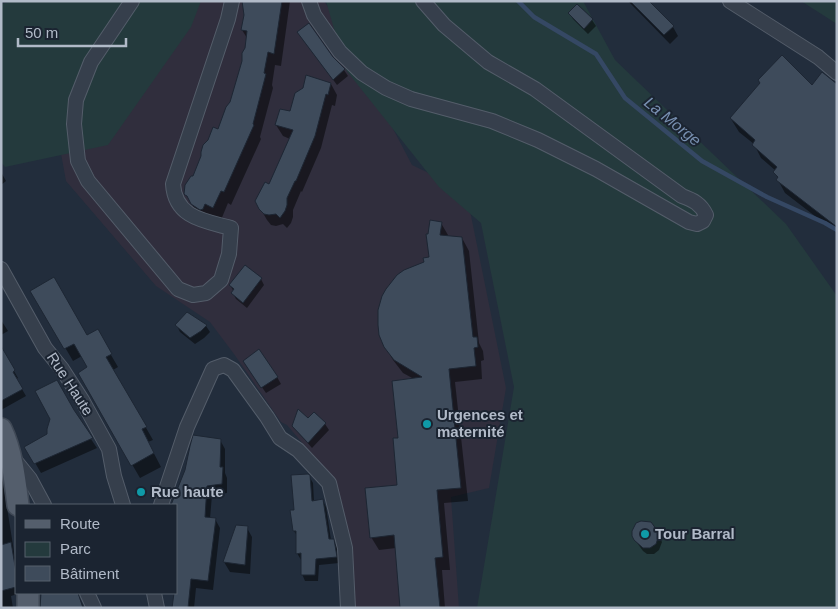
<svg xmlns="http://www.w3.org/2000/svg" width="838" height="609" font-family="Helvetica,sans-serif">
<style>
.medical{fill:#302e3d}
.green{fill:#243a3d}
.shadow{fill:#0007}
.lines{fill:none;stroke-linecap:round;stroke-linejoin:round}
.stream{stroke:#354864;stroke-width:4.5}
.building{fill:#3e4b5b;stroke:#1d2633}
.street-casing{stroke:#545d6a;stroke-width:16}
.primary-casing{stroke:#3f4855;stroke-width:24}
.street{stroke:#363f4c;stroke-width:14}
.primary{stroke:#545e6c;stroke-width:21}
.culture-dot{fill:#0f9aa8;stroke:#1b2431;stroke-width:2}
.labels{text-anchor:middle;stroke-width:4;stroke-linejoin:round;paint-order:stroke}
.street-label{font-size:15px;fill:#b1bac8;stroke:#1b2431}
.poi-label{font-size:15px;font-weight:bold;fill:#b1bac8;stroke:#1b2431;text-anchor:start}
.water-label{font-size:16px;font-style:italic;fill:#7890b1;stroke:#1b2431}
</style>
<rect width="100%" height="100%" fill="#222d3c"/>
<!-- medical -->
<path class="medical" d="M 124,1 L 324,1 L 361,55 L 380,104 L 412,165 L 466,191 L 506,388 L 489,488 L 451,497 L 459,608 L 354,608 L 347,527 L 333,479 L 287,425 L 281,422 L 234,354 L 210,322 L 156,286 L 66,181 L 58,137 Z"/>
<!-- green -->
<path class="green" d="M 13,1 L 201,1 L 191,27 L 108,145 L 5,167 L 1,162 L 1,4 Z
M 326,1 L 583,1 L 615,60 L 786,224 L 837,296 L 837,608 L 477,608 L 514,387 L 481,223 L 439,187 L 346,70 Z
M 801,1 L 837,1 L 837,24 Z"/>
<!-- shadow -->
<path class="shadow" d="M 245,1 L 290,1 L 281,66 L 275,65 L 272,85 L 273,88 L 260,137 L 261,139 L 231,205 L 228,203 L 221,220 L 200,217 L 185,193 L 219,131 L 232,102 L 246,49 L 247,38 L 242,30 L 245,15 Z
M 628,1 L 647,1 L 673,27 L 678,36 L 670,44 Z
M 569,13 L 592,20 L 596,26 L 588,34 L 573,19 Z
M 303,39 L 332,58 L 344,70 L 348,76 L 337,85 Z
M 331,84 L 337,95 L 335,106 L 332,105 L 321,148 L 302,192 L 301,191 L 293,210 L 293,217 L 291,223 L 287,228 L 283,224 L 276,226 L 271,225 L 267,220 L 260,208 L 290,139 L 283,136 L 276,125 Z
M 837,86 L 837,233 L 785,193 L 778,180 L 778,179 L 775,172 L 776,171 L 761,158 L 754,144 L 739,132 L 731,119 L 812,87 Z
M 1,172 L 6,181 L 1,185 Z
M 441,223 L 448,235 L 448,237 L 462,238 L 469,251 L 479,343 L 483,351 L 484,360 L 481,361 L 482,379 L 455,382 L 468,501 L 444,503 L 450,570 L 442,570 L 445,608 L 402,608 L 396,548 L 379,550 L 371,537 L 398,486 L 400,439 L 414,379 L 403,373 L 393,360 L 385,346 L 425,262 L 430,258 Z
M 261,279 L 264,285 L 247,308 L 236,299 L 233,293 L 234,292 L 230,285 Z
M 32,291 L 87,337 L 97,331 L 118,367 L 113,370 L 153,440 L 148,442 L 161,467 L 140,478 L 79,373 L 89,367 L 82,356 L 73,361 Z
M 1,320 L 8,331 L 1,335 Z
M 177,326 L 206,326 L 210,332 L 204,338 L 195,344 L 180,332 Z
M 1,349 L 18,378 L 16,379 L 26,396 L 1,410 Z
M 248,367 L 277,377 L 281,384 L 266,393 Z
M 74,414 L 97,448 L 41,473 L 26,447 L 49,435 L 51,419 Z
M 314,414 L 325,424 L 329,430 L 312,448 L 298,432 L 294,426 L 308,420 Z
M 220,440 L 225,449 L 225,473 L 227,478 L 227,493 L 212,495 L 210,519 L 215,519 L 220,528 L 213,590 L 196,588 L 194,608 L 174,608 L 175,593 L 176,593 L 176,505 L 172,505 L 186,470 Z
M 1,470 L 16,564 L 16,593 L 21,593 L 11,596 L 13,608 L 1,608 Z
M 309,476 L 313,483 L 314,502 L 323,501 L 326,507 L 331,540 L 333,540 L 337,547 L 339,563 L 319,565 L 318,581 L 305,581 L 302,574 L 301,560 L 297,553 L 297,536 L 294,531 L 292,511 L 296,511 Z
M 247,528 L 252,537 L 250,574 L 230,572 L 224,562 Z
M 657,533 L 662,542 L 659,550 L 654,554 L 647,554 L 643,551 L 635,540 Z
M 41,593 L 77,593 L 84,608 L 42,608 Z"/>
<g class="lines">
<!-- stream -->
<path class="stream" d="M 518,1 L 534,17 L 596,54 L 625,98 L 702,161 L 767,197 L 825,223 L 837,230"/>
</g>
<!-- building -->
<path class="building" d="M 242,1 L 282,1 L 274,54 L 268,52 L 264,73 L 266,74 L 253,124 L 254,125 L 224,192 L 221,191 L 213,208 L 205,204 L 203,209 L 200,210 L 191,204 L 187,196 L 185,195 L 184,194 L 185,185 L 191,176 L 193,176 L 201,156 L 201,152 L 203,145 L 208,140 L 213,127 L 218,129 L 226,107 L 230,102 L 242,61 L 242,53 L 245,48 L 247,31 L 241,30 L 244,15 Z
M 630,1 L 649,1 L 674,26 L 664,35 Z
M 577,4 L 593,19 L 584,29 L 568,13 Z
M 309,23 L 333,57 L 345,69 L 333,80 L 297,32 Z
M 782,55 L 812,85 L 822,72 L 837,84 L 837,227 L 776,180 L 778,177 L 773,172 L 777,167 L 752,145 L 755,140 L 730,118 L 760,83 L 758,80 Z
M 306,75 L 331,83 L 328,95 L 326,94 L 315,136 L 296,181 L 295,181 L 287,198 L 287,205 L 285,211 L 280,218 L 276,214 L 269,215 L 264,214 L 259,209 L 255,201 L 265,182 L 269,184 L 293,130 L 275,125 L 280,109 L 290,111 L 295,93 L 303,88 Z
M 430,220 L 442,222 L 440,235 L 462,237 L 473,337 L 477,337 L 478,347 L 474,348 L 476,366 L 449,369 L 461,488 L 437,490 L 443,557 L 435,558 L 440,608 L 400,608 L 394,535 L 370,538 L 365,488 L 397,485 L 393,438 L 398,438 L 392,381 L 422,377 L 394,360 L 384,347 L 379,335 L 378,325 L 378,310 L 382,296 L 386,289 L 397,275 L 404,270 L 424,262 L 423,258 L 429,257 L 426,234 L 428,234 Z
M 245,265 L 262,278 L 243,303 L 231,293 L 234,289 L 229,285 Z
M 54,277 L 87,335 L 98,329 L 112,354 L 106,357 L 147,427 L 142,429 L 154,453 L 131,466 L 78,373 L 87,367 L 74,344 L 64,349 L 30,291 Z
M 187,312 L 207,325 L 201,331 L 190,338 L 175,325 Z
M 1,346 L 15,370 L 13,372 L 23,389 L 1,401 Z
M 259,349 L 278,377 L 261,388 L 243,361 Z
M 57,380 L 74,410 L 93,438 L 34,464 L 24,447 L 47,434 L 47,429 L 50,419 L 35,391 Z
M 298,409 L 308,418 L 314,412 L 326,423 L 308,443 L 292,426 Z
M 193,435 L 221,439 L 220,467 L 223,467 L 222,484 L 207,486 L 205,517 L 216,518 L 208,581 L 191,579 L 188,608 L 172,608 L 174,593 L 176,593 L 176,505 L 171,505 L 185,470 L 190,446 Z
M 308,474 L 310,475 L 312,501 L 323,499 L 329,539 L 334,539 L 337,557 L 316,559 L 315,575 L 301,575 L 301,553 L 296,554 L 296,531 L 293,531 L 290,510 L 294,510 L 291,475 Z
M 641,521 L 651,522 L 654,526 L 659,535 L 656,544 L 650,548 L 643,548 L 634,540 L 632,536 L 632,531 L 636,523 Z
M 236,525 L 248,526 L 245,565 L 223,562 Z
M 11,542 L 16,572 L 16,587 L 1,591 L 1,545 Z
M 41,593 L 78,593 L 83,608 L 40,608 Z"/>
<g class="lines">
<!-- street casing -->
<g class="street-casing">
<path id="street" d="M 132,1 L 91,62 L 76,100 L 74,124 L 78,161 L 88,181 L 178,289 L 193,295 L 206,293 L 221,280 L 229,254 L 231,228 C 205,221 175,218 173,184 L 228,19 L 232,1
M 309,1 L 314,15 L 340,52 L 362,73 L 386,88 L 411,99 L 492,121 L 538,140 L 596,169 L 689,222 L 697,224 L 703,221 L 706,215 C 701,204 693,200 682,196 L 535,89 L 488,62 L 444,25 L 423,1
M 730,1 L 818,57 L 837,73
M 1,269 L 45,348 L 62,369 L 82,400 L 109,449 L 114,476 L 123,505
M 13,458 L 30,479 L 44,505
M 161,505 L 187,427 L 213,369 L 224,365 L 233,370 L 267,417 L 280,438 L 298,450 L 329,483 L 345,548 L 348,608
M 87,593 L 94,608
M 154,593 L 157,608"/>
</g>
<!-- primary casing -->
<g class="primary-casing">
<path id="primary" d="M 1,429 C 12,452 15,480 18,505
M 28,608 L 28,593"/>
</g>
<!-- street -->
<use href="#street" class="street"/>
<!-- primary -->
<use href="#primary" class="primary"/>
</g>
<!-- markers -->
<g class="culture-dot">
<circle cx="427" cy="424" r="5"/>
<circle cx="141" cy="492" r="5"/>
<circle cx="645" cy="534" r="5"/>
</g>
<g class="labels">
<!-- street labels -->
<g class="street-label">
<text transform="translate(70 384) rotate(57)" y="5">Rue Haute</text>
</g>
<!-- poi labels -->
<g class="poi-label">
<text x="437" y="420">Urgences et<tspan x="437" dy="17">maternité</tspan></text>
<text x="151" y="497">Rue haute</text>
<text x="655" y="539">Tour Barral</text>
</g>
<!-- water labels -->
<g class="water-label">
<text transform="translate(673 121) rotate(39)" y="6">La Morge</text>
</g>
</g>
<!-- border -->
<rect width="838" height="609" fill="none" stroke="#b1bac8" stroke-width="5"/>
<!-- legend -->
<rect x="15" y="504" width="162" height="90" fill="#1b2431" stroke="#57606d"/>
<rect x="25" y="520" width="25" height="8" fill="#545e6c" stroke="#57606d"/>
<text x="60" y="529" font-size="15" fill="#b1bac8">Route</text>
<rect x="25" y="542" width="25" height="15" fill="#243a3d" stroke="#57606d"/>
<text x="60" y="554" font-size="15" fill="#b1bac8">Parc</text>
<rect x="25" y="566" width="25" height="15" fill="#3e4b5b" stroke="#57606d"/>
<text x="60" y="579" font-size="15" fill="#b1bac8">Bâtiment</text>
<!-- scale -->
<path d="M18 38v8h108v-8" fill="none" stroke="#b1bac8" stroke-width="2.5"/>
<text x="25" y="38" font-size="15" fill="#b1bac8" stroke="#1b2431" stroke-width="4" paint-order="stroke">50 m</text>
</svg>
